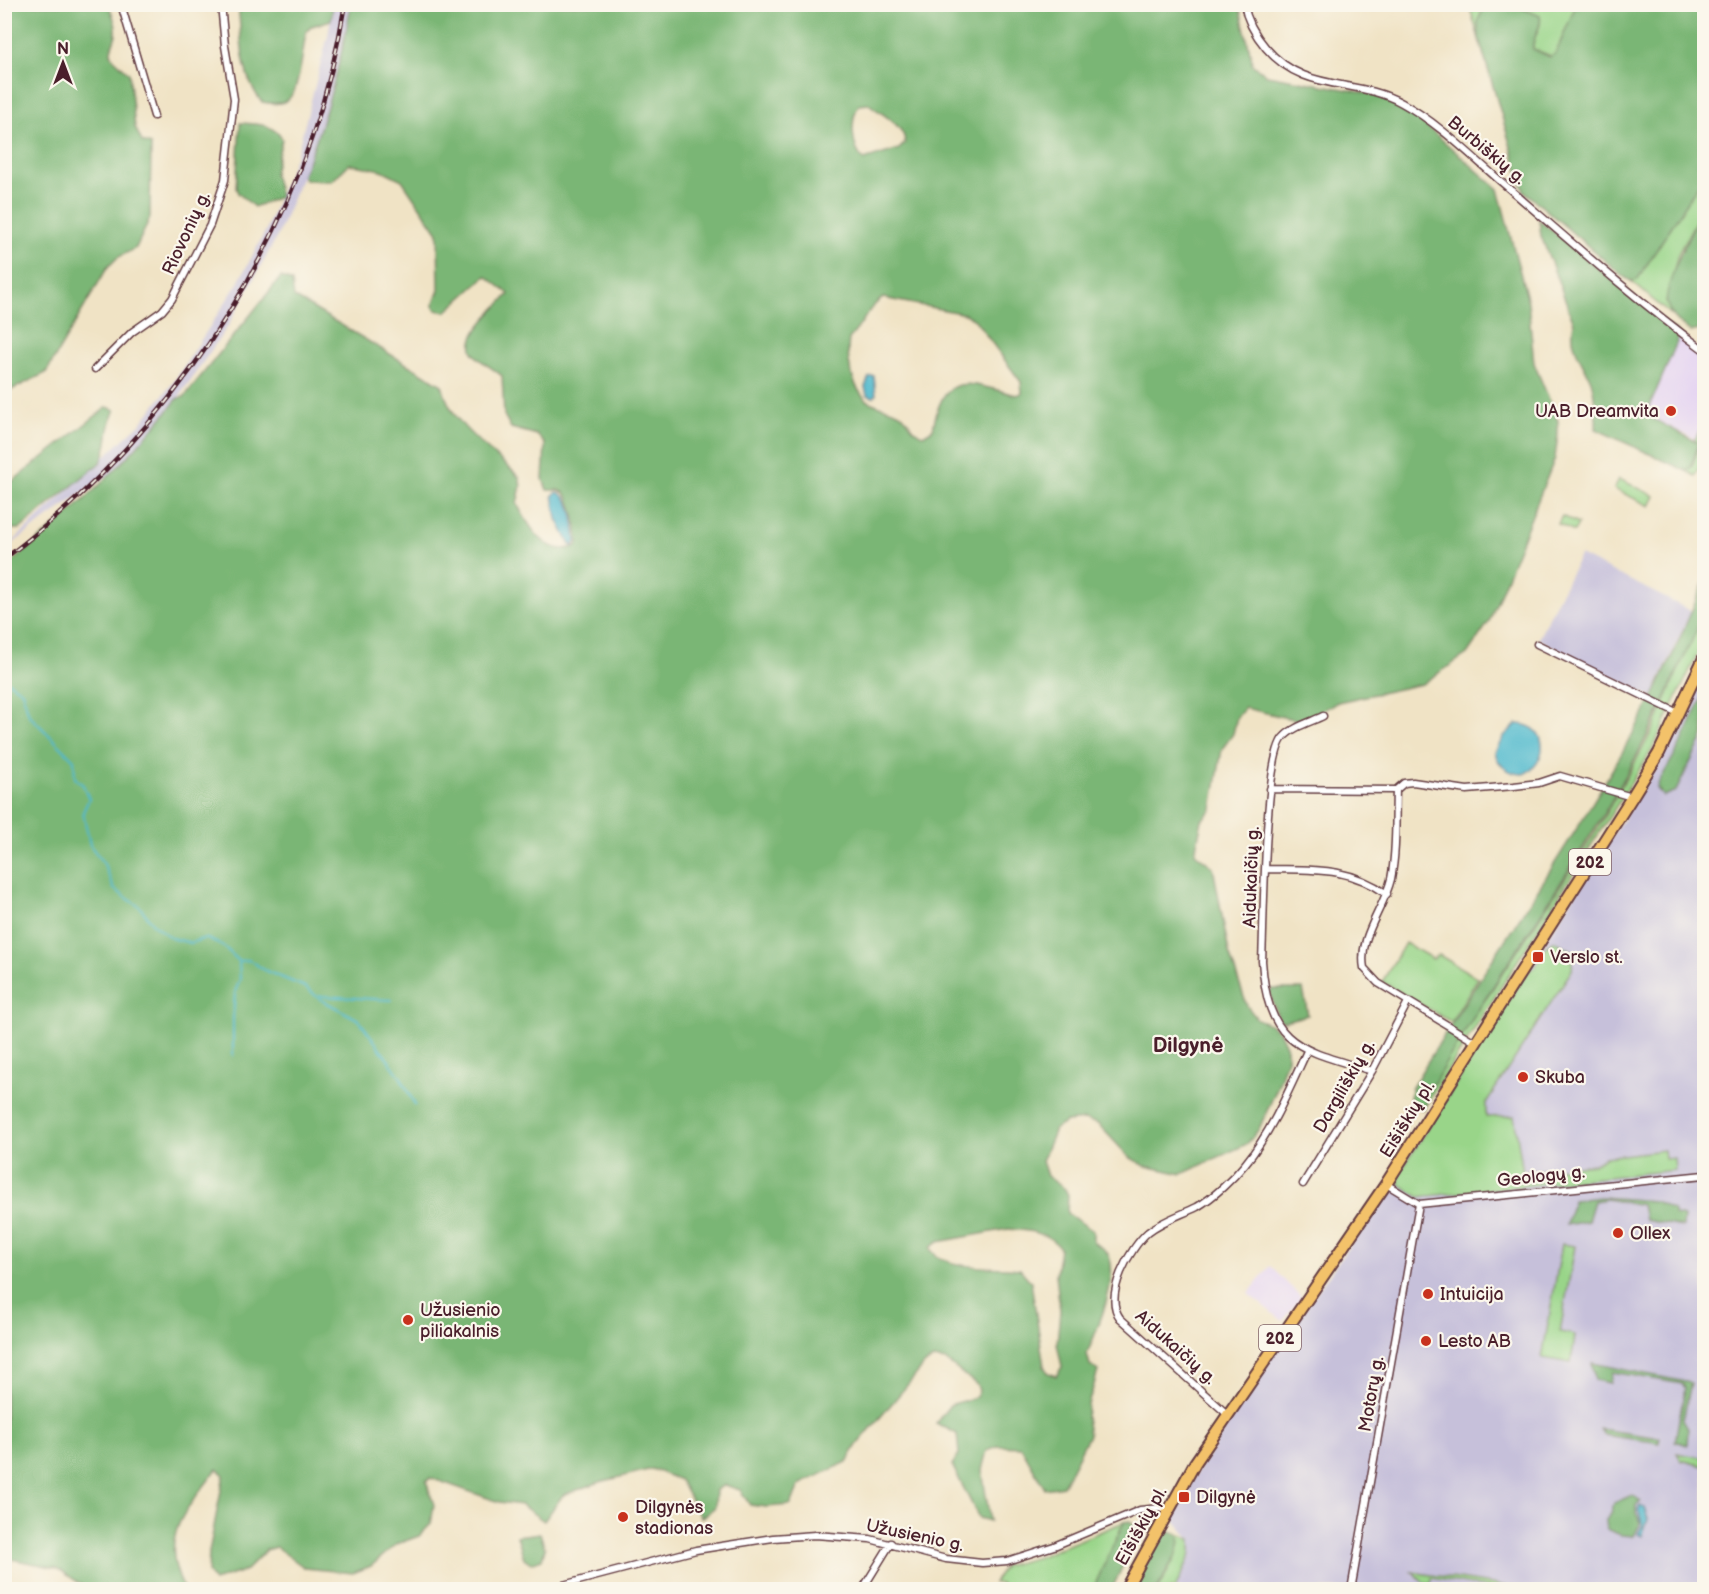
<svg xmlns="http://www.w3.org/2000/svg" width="1709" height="1594" font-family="'Balsamiq Sans',sans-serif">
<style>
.built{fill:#e4d3f2}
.industrial{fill:#c6c0da}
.green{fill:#99d589;stroke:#727a5a;stroke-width:1.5}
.forest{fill:#7ab675;stroke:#626a50;stroke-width:1.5;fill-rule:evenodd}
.water{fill:#4fb9cd;stroke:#4c6c7c;stroke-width:1.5}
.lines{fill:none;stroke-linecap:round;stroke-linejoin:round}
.stream{stroke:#4fb9cd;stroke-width:2}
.street-casing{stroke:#633c42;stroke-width:9}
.primary-casing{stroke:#633c42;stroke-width:14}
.street{stroke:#fff;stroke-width:6}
.primary{stroke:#f3c26a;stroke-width:10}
.rail-casing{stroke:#4a1f2b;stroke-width:4.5}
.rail{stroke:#fbf7ec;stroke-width:2;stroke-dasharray:7;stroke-linecap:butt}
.poi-dot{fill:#c8321e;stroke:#fbf7ec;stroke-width:2}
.labels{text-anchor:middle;stroke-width:4.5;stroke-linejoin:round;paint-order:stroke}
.shield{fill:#fbf7ec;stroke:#7f6065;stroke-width:1.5}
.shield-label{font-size:16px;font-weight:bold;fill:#4a1f2b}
.street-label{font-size:18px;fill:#4a1f2b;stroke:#fbf7ec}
.poi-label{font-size:18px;fill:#4a1f2b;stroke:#fbf7ec;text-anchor:start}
.quarter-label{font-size:21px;font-weight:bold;fill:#4a1f2b;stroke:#fbf7ec}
</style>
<rect width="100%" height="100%" fill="#fbf7ec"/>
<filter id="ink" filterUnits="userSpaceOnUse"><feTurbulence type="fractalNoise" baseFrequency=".0167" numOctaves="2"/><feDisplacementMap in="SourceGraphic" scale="12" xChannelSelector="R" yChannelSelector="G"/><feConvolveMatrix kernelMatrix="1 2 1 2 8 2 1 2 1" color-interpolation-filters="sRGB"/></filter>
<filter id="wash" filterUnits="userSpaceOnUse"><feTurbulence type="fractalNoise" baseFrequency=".008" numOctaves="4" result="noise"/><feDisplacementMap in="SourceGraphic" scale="24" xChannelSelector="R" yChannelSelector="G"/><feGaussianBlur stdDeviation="1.35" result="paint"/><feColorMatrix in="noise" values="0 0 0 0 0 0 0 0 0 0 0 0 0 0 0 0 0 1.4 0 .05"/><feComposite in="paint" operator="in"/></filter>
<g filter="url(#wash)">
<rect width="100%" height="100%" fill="#f0e3c5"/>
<!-- built -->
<path class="built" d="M 1680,335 L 1704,354 L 1704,422 L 1695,439 L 1646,415 Z
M 1270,1266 L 1301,1297 L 1283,1321 L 1248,1294 Z"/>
<!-- industrial -->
<path class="industrial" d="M 333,5 L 351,5 L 344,46 L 319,134 L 278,235 L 228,326 L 178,398 L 147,437 L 117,468 L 5,549 L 142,422 L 175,380 L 238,283 L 266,230 L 298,150 L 328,36 Z
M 1580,555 L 1691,611 L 1652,697 L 1538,639 Z
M 1704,670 L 1704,1589 L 1175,1589 L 1191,1554 L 1191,1539 L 1171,1516 L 1187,1488 L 1279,1346 L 1369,1218 L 1657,766 Z"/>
<!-- green -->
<path class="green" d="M 1469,5 L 1485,5 L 1478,21 L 1479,39 Z
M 1514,5 L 1576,5 L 1554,57 L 1533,49 C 1531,38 1543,28 1540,16 Z
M 1704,176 L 1704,205 L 1678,254 L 1666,302 L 1673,317 L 1631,281 L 1637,280 Z
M 1704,423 L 1704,458 L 1695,476 L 1686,471 L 1692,466 L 1699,447 L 1695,439 Z
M 1619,479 L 1655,496 L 1650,506 L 1614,489 Z
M 1562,516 L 1578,524 L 1574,532 L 1558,524 Z
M 1704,610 L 1704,640 L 1652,750 L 1427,1103 L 1427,1096 L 1453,1049 L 1593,836 L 1632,768 L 1653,729 Z
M 1555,941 L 1570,950 L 1573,960 L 1572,970 L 1486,1103 L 1486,1117 L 1514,1116 L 1523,1172 L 1594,1164 L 1605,1157 L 1664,1150 L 1665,1159 L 1674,1158 L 1675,1170 L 1419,1197 L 1399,1184 L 1399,1174 L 1525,974 L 1535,966 L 1545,947 Z
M 1405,943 L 1433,959 L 1439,955 L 1478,978 L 1451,1022 L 1382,982 Z
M 1562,1244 L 1575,1246 L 1560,1332 L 1575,1335 L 1571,1363 L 1542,1358 Z
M 1677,1453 L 1704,1458 L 1703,1466 L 1681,1460 Z
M 1124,1522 L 1093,1589 L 1002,1589 L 1001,1584 L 993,1583 L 1004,1566 L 1036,1558 Z
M 1178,1534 L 1191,1539 L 1191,1554 L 1175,1589 L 1157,1590 C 1166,1573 1182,1553 1178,1534 Z
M 1412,1572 L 1524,1589 L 1495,1589 L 1432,1578 L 1431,1584 L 1423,1582 Z"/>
<!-- forest -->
<path class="forest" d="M 4,5 L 109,5 C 112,15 119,27 115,38 C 113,45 110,47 111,56 L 129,73 L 135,127 L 142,142 L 151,145 L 150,218 L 136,248 L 117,258 L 107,268 L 46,373 L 5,393 Z
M 238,5 L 333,5 L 331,20 L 312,26 L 306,32 C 303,48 300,93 286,101 C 279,105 270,103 262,102 C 239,75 242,38 238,5 Z
M 351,5 L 1239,5 L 1253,65 L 1267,75 L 1377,95 L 1415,116 L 1498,189 L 1528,302 L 1534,363 L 1558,421 L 1558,434 L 1555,458 L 1489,622 L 1467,654 L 1422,684 L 1338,702 L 1301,721 L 1245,708 L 1237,717 L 1233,734 L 1222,749 L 1212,809 L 1202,820 L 1195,853 L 1213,867 L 1229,953 L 1247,1006 L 1257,1019 L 1272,1025 L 1280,1033 L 1287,1048 L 1287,1059 L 1277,1088 L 1259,1129 L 1247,1144 L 1182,1174 L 1145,1166 L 1129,1157 L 1098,1124 L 1085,1120 L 1066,1122 L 1055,1129 L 1042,1161 L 1047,1176 L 1065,1189 L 1068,1195 L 1067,1213 L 1093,1231 L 1093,1242 C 1097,1245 1102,1247 1105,1250 C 1124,1269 1096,1332 1087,1354 L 1090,1365 L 1098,1371 L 1088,1405 L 1086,1416 L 1089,1435 L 1063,1486 L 1045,1489 L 1021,1447 L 998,1446 L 987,1450 L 982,1470 L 990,1521 L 979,1518 L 952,1465 L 959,1454 L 957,1434 L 936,1423 L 950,1405 L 976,1397 L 979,1391 L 977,1385 L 946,1361 L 933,1359 L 925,1364 L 857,1445 L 847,1462 L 799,1485 L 791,1505 L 766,1507 L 750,1505 L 740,1490 L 725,1485 L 716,1490 L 715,1507 L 701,1518 L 680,1480 L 652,1469 L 600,1482 L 563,1495 L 544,1521 L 521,1505 L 499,1502 L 431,1478 L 426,1481 L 434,1505 L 431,1524 L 419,1536 L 397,1544 L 371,1566 L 353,1573 L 305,1568 L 276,1547 L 266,1550 L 246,1570 L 214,1581 L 208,1573 L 209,1552 L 224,1475 L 217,1469 C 186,1511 157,1535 184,1589 L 88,1589 L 57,1568 L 5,1558 L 5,567 C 69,517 128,462 178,398 L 184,397 L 281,277 L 292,282 L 294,297 L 442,385 C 451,427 490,448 519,477 L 521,486 L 517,504 C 529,526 546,559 577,546 L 578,541 C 577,530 573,495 561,491 C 557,489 552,491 547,490 L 543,479 L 545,444 L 537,435 L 511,428 L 504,415 L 502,376 C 494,369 482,363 475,355 C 460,337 498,307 509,294 L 486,276 L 446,312 L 436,310 L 433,305 L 439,290 L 438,233 L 402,180 L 382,170 L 349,164 L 332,181 L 305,180 L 303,175 C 325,120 341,63 351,5 ZM 869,104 C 882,115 905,125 905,143 L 899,149 L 864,160 C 851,149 850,118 859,105 ZM 883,298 L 965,314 L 975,320 L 1021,382 L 1022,393 L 1017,395 C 970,384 943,367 933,429 L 923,435 C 912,432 909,420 900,413 C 891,408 879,407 870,402 C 852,391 846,358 849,339 C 862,326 868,307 883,298 ZM 1008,1229 C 1028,1231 1047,1231 1060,1248 L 1056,1274 L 1060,1311 L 1057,1343 L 1062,1367 L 1056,1376 L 1048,1373 L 1044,1366 L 1031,1282 L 1020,1269 C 995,1266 942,1271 930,1248 L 938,1242 Z
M 1485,5 L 1514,5 L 1540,16 C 1543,28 1531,37 1533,49 L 1550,57 L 1556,53 L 1576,5 L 1704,5 L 1704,176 L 1637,280 L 1631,281 L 1624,277 L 1524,191 L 1479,39 L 1478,21 Z
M 240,123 C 256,124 273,123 282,139 L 274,173 L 280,197 L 254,207 L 238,193 L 236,188 Z
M 1704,205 L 1704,329 L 1691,332 C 1681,324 1671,317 1667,304 C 1662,286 1695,223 1704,205 Z
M 1539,220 L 1680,335 L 1646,415 L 1699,443 L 1690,469 L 1686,471 L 1596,429 C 1597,420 1594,389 1591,381 C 1583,360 1568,347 1574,323 L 1541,236 Z
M 107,407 L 115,410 C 106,427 110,446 101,462 L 20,529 L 5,529 L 5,487 Z
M 1704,582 C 1704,591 1706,601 1704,610 C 1701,625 1682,660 1675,676 C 1611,827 1506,953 1427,1096 L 1427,1103 L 1423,1110 L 1410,1099 L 1411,1089 C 1489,958 1581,834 1652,698 C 1671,661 1687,621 1704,582 Z
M 1704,695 L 1704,735 L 1676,791 L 1663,796 L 1657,788 L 1659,782 L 1682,742 Z
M 1272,989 L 1303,989 L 1308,1015 L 1285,1021 L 1279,1020 L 1269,992 Z
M 1601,1197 L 1655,1201 L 1674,1211 L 1674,1215 L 1684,1217 L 1683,1227 L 1645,1220 L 1642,1205 L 1606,1199 L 1594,1201 L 1588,1221 L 1566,1225 L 1573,1200 Z
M 1592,1363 L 1691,1383 L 1683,1420 L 1688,1429 L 1687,1445 L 1675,1441 L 1685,1388 L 1682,1384 L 1612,1372 L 1610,1383 L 1595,1380 Z
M 1600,1429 L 1660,1438 L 1660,1443 L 1604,1435 Z
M 1632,1495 L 1641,1501 L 1636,1506 L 1636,1513 L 1641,1522 L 1634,1536 L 1621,1535 L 1606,1529 L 1605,1521 L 1611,1514 L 1614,1503 Z
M 1130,1521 L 1139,1531 L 1112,1589 L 1093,1589 L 1124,1522 Z
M 1169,1532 L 1178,1534 L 1180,1543 L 1177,1553 L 1157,1589 L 1132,1589 L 1163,1534 Z
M 540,1533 L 545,1548 L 542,1559 L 531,1563 L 524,1558 L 517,1536 Z"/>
<!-- water -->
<path class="water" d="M 874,376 L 876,395 L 873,397 L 867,395 L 865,387 L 869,377 Z
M 557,492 C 574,497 574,527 576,542 L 573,546 L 570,545 L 557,519 L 553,495 Z
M 1517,724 C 1552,725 1547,766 1523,774 C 1509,774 1498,766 1495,752 L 1504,736 Z
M 1640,1506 L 1644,1508 L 1648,1519 L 1642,1536 L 1638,1534 L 1643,1524 L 1638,1510 Z"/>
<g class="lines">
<!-- stream -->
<path class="stream" d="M 4,679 L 22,691 L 29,715 L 74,760 L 75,778 L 83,785 L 89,799 L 83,812 L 90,845 L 104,864 L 114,889 L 140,907 L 153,924 L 171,938 L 191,943 L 205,938 L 223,946 L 239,961 L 249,960 L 266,971 L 305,987 L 320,999 L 359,1020 L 400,1076 L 415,1105
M 320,996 L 391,1000
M 233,1056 L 233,1018 L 235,992 L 240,979 L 239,961"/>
</g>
</g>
<g filter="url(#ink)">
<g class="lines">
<!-- street casing -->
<g class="street-casing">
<path id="street" d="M 121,4 L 154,116
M 1244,4 C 1247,22 1255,35 1266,48 C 1305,94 1355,77 1402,103 C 1440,124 1472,157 1505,185 C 1570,241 1635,299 1704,350
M 95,369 L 132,332 L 162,311 L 172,299 L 210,225 L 225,180 L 234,99 L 225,46 L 221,4
M 1537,644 L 1678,713
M 1323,716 C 1311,722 1292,727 1283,738 C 1264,761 1264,923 1262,961 C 1268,1047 1300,1049 1372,1071
M 1270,789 L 1396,790 C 1395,819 1397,850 1391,879 C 1384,909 1358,937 1364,968 L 1378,983 L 1475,1042
M 1396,790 L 1404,783 L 1413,782 L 1467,790 L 1514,786 L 1539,783 L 1560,776 L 1632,797
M 1267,869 C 1313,870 1347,866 1387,894
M 1303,1184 L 1372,1071 L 1408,1002
M 1386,1184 L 1419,1204 L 1704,1175
M 1227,1414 L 1120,1318 C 1103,1295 1130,1248 1148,1232 C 1163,1220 1181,1215 1197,1207 C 1214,1197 1233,1179 1245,1164 C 1272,1131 1289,1090 1307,1051
M 544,1590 L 696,1550 L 773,1538 L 815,1535 L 870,1539 L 946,1559 L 982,1563 L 1007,1561 L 1054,1546 L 1140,1510 L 1160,1508 L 1167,1511
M 862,1590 L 891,1543
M 1351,1590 L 1419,1204"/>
</g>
<!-- primary casing -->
<g class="primary-casing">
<path id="primary" d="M 1125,1590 L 1195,1463 L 1386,1184 L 1632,797 L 1659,753 L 1704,658"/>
</g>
<!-- street -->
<use href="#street" class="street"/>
<!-- primary -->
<use href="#primary" class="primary"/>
<!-- rail casing -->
<g class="rail-casing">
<path id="rail" d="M 4,559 C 182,425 309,226 345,4"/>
</g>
<!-- rail -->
<use href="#rail" class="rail"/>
</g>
</g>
<!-- markers -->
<g class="poi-dot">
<circle cx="1671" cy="411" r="6"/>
<rect x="1532" y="951" width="12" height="12" rx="3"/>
<circle cx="1523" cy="1077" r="6"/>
<circle cx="1618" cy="1233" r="6"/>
<circle cx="1428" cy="1294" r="6"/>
<circle cx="408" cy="1320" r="6"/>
<circle cx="1426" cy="1341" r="6"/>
<rect x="1178" y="1491" width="12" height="12" rx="3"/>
<circle cx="623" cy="1517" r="6"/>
</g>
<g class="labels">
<!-- shield labels -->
<g class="shield">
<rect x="1569" y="849" width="42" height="26" rx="4.5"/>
<rect x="1259" y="1325" width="42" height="26" rx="4.5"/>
</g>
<g class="shield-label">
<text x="1590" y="868">202</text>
<text x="1280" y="1344">202</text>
</g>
<!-- street labels -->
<g class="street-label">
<text transform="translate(1487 150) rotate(40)" y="6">Burbiškių g.</text>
<text transform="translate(186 233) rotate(-65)" y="6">Riovonių g.</text>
<text transform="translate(1251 877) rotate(-88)" y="6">Aidukaičių g.</text>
<text transform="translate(1344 1086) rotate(-60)" y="6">Dargiliškių g.</text>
<text transform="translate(1407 1119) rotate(-58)" y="6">Eišiškių pl.</text>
<text transform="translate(1541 1176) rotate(-6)" y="6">Geologų g.</text>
<text transform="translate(1176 1347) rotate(42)" y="6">Aidukaičių g.</text>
<text transform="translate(1371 1394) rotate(-80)" y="6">Motorų g.</text>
<text transform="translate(1141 1526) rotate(-61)" y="6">Eišiškių pl.</text>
<text transform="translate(915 1535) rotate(12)" y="6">Užusienio g.</text>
</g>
<!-- poi labels -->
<g class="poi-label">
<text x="1659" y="417" text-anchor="end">UAB Dreamvita</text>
<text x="1550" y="963">Verslo st.</text>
<text x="1535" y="1083">Skuba</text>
<text x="1630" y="1239">Ollex</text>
<text x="1440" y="1300">Intuicija</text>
<text x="420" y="1316">Užusienio<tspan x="420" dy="21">piliakalnis</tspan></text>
<text x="1438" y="1347">Lesto AB</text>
<text x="1196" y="1503">Dilgynė</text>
<text x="635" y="1513">Dilgynės<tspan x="635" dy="21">stadionas</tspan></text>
</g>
<!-- quarter labels -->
<g class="quarter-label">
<text x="1188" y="1052">Dilgynė</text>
</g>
</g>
<!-- margin -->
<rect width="1709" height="1594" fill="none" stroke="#fbf7ec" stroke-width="24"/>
<!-- north arrow -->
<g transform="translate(63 63)" stroke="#fbf7ec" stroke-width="4.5" paint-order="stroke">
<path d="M0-4.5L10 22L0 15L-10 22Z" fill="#4a1f2b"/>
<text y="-9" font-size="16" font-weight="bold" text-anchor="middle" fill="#4a1f2b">N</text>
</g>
</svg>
